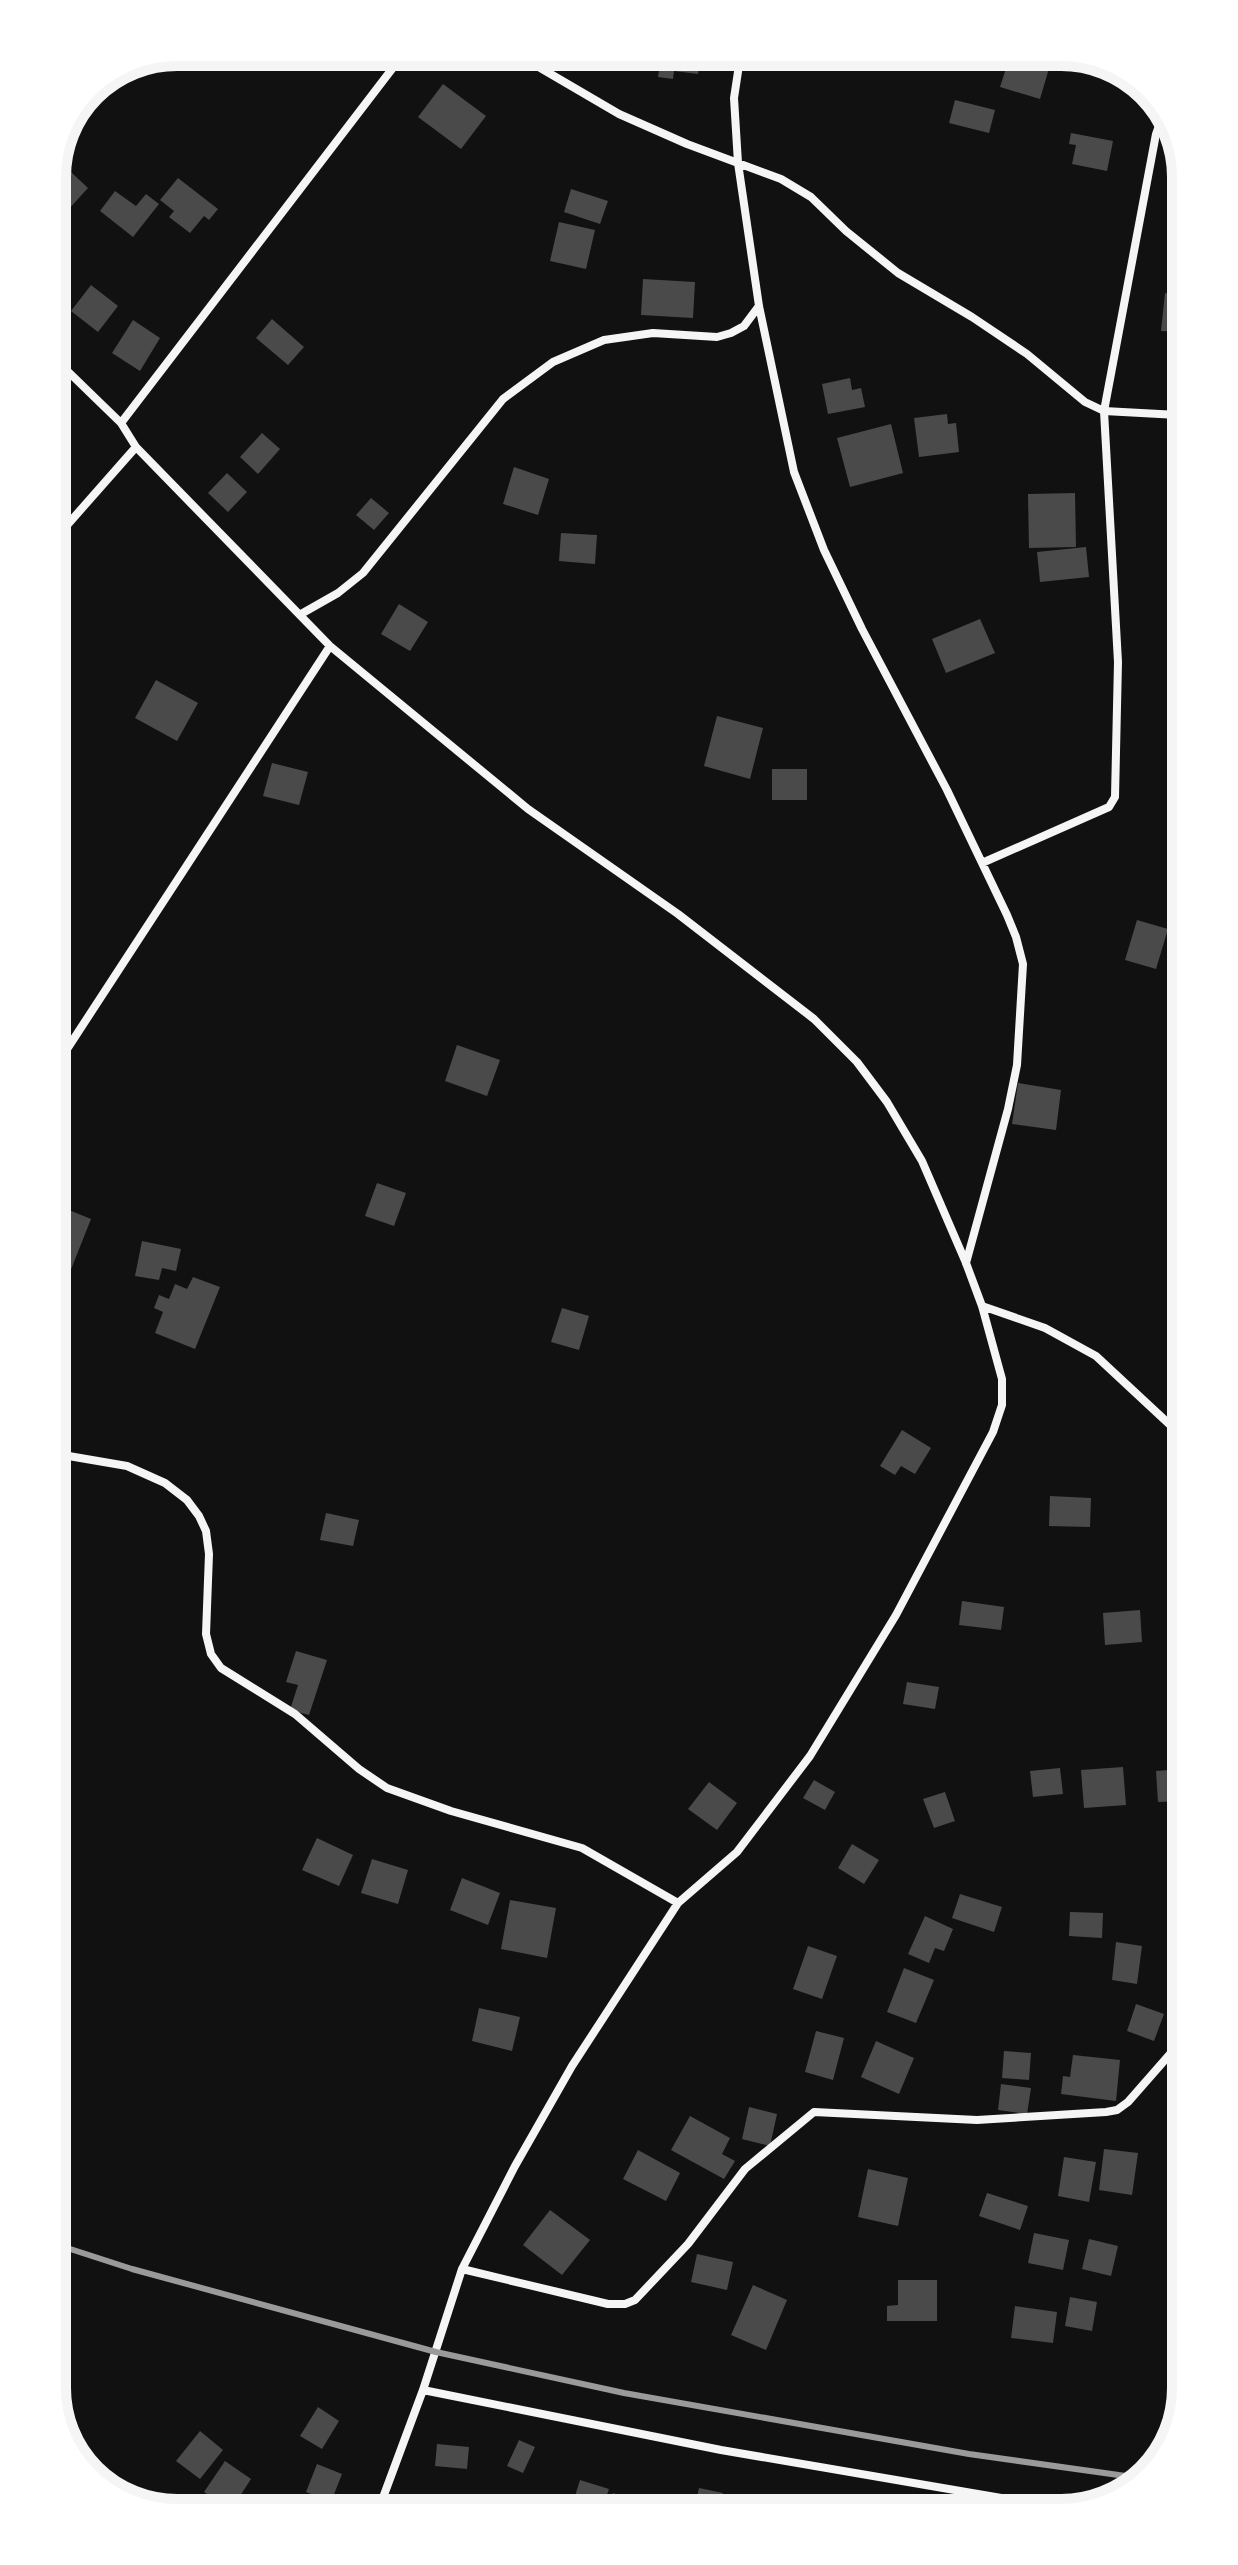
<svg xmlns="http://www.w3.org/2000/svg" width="1238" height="2565" font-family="'Zilla Slab',serif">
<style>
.building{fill:#4a4a4a}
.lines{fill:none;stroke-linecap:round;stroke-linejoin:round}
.minor{stroke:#f5f5f5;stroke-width:8}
.rail{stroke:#9a9a9a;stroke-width:6}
.rim{fill:none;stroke:#f5f5f5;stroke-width:10}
</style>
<rect width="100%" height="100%" fill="#111"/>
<!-- building -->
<path class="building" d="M 662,52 L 701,52 L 698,74 L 674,71 L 673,79 L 658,77 Z
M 1011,53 L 1050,65 L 1040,99 L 1000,87 Z
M 443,84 L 486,116 L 461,149 L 418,117 Z
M 955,100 L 995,110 L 989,133 L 949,123 Z
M 1071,133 L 1113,141 L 1107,171 L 1072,164 L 1076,145 L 1069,144 Z
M 57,159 L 88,188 L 57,222 L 52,218 L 52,169 Z
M 178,178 L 218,209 L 209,220 L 204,216 L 190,233 L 169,217 L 174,211 L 160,200 Z
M 571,189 L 608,201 L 600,224 L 564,212 Z
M 115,191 L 136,206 L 146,194 L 159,204 L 133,237 L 100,211 Z
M 559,222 L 595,230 L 586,269 L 550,261 Z
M 643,279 L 695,282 L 693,318 L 641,315 Z
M 91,285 L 118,306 L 98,332 L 71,311 Z
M 1165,293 L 1177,295 L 1178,332 L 1161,331 Z
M 272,319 L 304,347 L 288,365 L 256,338 Z
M 133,320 L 160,338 L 140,371 L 112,353 Z
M 850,378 L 852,390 L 861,388 L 865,407 L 828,414 L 822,384 Z
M 947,414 L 948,424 L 956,423 L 959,452 L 919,457 L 914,418 Z
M 891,424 L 903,473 L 850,487 L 837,438 Z
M 262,433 L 280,449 L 258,474 L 240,457 Z
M 514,467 L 549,479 L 538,515 L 503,504 Z
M 227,473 L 247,492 L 228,512 L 208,493 Z
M 1075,493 L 1076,547 L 1029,548 L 1028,494 Z
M 371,498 L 389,513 L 374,530 L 356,515 Z
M 561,533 L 597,535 L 595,564 L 559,561 Z
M 1086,547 L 1089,577 L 1040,582 L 1037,552 Z
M 399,604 L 428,622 L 410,651 L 381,634 Z
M 980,619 L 995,653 L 946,673 L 932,639 Z
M 156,680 L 198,703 L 177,741 L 135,718 Z
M 1179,707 L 1179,740 L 1177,740 L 1174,708 Z
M 717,716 L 763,728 L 750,779 L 704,766 Z
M 272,763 L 308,772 L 299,805 L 263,796 Z
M 772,769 L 807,769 L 807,800 L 772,800 Z
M 1137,920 L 1168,929 L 1156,969 L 1125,960 Z
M 457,1045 L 500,1060 L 487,1096 L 445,1081 Z
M 1018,1083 L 1061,1090 L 1056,1130 L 1012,1124 Z
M 377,1183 L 406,1193 L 394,1226 L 365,1216 Z
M 64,1208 L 91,1219 L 68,1277 L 57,1272 L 56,1227 Z
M 142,1241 L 181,1249 L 176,1271 L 162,1268 L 159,1280 L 135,1276 Z
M 193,1277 L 220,1287 L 195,1349 L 155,1333 L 163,1312 L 154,1308 L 159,1295 L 169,1299 L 175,1284 L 187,1289 Z
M 562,1308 L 589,1316 L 579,1350 L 551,1342 Z
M 1182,1370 L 1182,1387 L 1176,1390 L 1169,1375 Z
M 902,1430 L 931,1448 L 915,1474 L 901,1466 L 895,1475 L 880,1466 Z
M 1050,1496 L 1091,1498 L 1090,1527 L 1049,1526 Z
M 326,1513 L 359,1520 L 353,1546 L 320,1540 Z
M 962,1601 L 1004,1607 L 1001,1630 L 959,1625 Z
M 1140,1610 L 1142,1642 L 1105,1645 L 1103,1613 Z
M 1183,1612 L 1183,1653 L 1175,1654 L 1170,1613 Z
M 296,1651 L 327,1660 L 309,1715 L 290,1710 L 298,1685 L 286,1682 Z
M 907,1682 L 939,1687 L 935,1709 L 903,1704 Z
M 1123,1767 L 1126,1805 L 1084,1808 L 1081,1770 Z
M 1060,1768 L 1063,1794 L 1033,1797 L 1030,1771 Z
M 1181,1769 L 1183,1801 L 1158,1802 L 1156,1771 Z
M 814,1780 L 835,1792 L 825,1810 L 803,1798 Z
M 709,1782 L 737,1803 L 717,1830 L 688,1809 Z
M 945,1792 L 955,1821 L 934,1828 L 923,1799 Z
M 317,1838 L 353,1855 L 339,1886 L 302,1870 Z
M 852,1844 L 879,1860 L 864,1884 L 838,1868 Z
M 372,1859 L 408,1870 L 398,1904 L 361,1893 Z
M 462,1878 L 500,1893 L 488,1925 L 450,1910 Z
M 960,1894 L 1002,1907 L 994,1932 L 952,1918 Z
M 510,1900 L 556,1908 L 547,1958 L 501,1949 Z
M 1070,1912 L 1103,1913 L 1102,1938 L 1069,1936 Z
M 925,1916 L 953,1929 L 944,1951 L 935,1948 L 929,1963 L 908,1954 Z
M 1116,1942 L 1142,1946 L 1137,1984 L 1112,1980 Z
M 808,1946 L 837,1956 L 822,1999 L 793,1989 Z
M 904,1968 L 934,1980 L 916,2023 L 887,2012 Z
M 1136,2004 L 1164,2014 L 1154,2041 L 1127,2031 Z
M 479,2008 L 520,2017 L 512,2051 L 472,2041 Z
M 816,2031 L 844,2038 L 833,2080 L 805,2072 Z
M 876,2041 L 914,2058 L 899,2094 L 861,2077 Z
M 1004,2051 L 1031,2053 L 1029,2080 L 1002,2078 Z
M 1073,2055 L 1120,2060 L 1116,2101 L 1061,2094 L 1063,2076 L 1070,2077 Z
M 1001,2084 L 1031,2088 L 1027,2114 L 998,2110 Z
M 749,2107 L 777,2114 L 770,2146 L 742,2139 Z
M 690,2116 L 730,2138 L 722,2154 L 735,2161 L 724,2179 L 671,2150 Z
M 1104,2149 L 1138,2153 L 1132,2195 L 1099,2190 Z
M 638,2150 L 680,2173 L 666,2201 L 623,2179 Z
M 1064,2157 L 1096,2162 L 1089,2202 L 1058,2196 Z
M 868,2169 L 908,2178 L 898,2226 L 858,2217 Z
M 987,2193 L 1028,2206 L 1020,2230 L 979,2216 Z
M 550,2210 L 590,2240 L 562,2275 L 523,2245 Z
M 1034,2233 L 1069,2240 L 1063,2270 L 1028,2263 Z
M 1089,2239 L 1118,2246 L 1111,2276 L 1082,2269 Z
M 697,2254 L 733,2262 L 727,2290 L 691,2282 Z
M 898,2280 L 937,2280 L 937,2321 L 887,2321 L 887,2306 L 898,2305 Z
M 753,2285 L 787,2300 L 766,2350 L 731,2335 Z
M 1070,2297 L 1097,2302 L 1092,2331 L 1065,2326 Z
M 1015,2306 L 1057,2312 L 1053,2343 L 1011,2338 Z
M 318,2407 L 339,2421 L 322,2449 L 300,2436 Z
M 200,2431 L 223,2450 L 200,2479 L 176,2461 Z
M 519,2440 L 535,2447 L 523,2473 L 507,2466 Z
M 437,2444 L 469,2447 L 467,2469 L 435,2466 Z
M 225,2461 L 251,2479 L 231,2510 L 204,2492 Z
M 317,2464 L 342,2474 L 331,2502 L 306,2492 Z
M 580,2480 L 609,2489 L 602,2509 L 591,2509 L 593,2502 L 575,2496 Z
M 699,2488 L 723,2493 L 720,2507 L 696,2502 Z
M 613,2493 L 637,2502 L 635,2508 L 606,2509 Z
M 792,2500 L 813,2505 L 813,2507 L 790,2507 Z"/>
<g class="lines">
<!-- minor -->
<path class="minor" d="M 513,52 L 619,114 L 687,144 L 781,179 L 811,197 L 846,231 L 898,273 L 972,317 L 1027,354 L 1085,402 L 1104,411 L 1178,415
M 741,52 L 734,98 L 738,163 L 759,306 L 794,472 L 824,550 L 862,629 L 947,790 L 1007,915 L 1016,937 L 1023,964 L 1017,1065 L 1008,1109 L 966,1263
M 53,357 L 121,423 L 136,447 L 330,646 L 528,809 L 678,914 L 814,1019 L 857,1062 L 887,1102 L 922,1161 L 966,1263 L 982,1306 L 1002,1379 L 1002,1405 L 993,1432 L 896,1615 L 810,1756 L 737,1852 L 678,1903 L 572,2066 L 515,2166 L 462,2269 L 423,2390 L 378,2511
M 121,423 L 405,52
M 54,540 L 136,447
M 301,614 L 338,593 L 363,573 L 503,399 L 553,362 L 604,340 L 653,333 L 717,337 L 731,333 L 744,326 L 759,306
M 982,863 L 1109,807 L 1115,797 L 1118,662 L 1104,411 L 1156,134 L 1164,112
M 56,1066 L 330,646
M 982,1306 L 1045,1328 L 1096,1356 L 1182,1436
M 57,1454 L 127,1466 L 165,1483 L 187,1500 L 199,1516 L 206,1531 L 209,1554 L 206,1634 L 211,1654 L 221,1668 L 295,1714 L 359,1769 L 387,1788 L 451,1811 L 582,1848 L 678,1903
M 462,2269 L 608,2304 L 625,2304 L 635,2300 L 688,2244 L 745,2169 L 814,2112 L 977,2120 L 1106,2112 L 1117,2110 L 1128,2102 L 1185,2037
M 423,2390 L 721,2450 L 1036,2504"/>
<!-- rail -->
<path class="rail" d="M 61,2246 L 132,2269 L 436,2352 L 624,2393 L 969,2454 L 1140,2478"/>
</g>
<!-- crop -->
<path d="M0 0H1238V2565H0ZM177 66H1061A111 111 0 0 1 1172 177V2388A111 111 0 0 1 1061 2499H177A111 111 0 0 1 66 2388V177A111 111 0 0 1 177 66Z" fill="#fff" fill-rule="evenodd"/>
<path class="rim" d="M177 66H1061A111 111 0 0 1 1172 177V2388A111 111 0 0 1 1061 2499H177A111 111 0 0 1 66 2388V177A111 111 0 0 1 177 66Z"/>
</svg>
